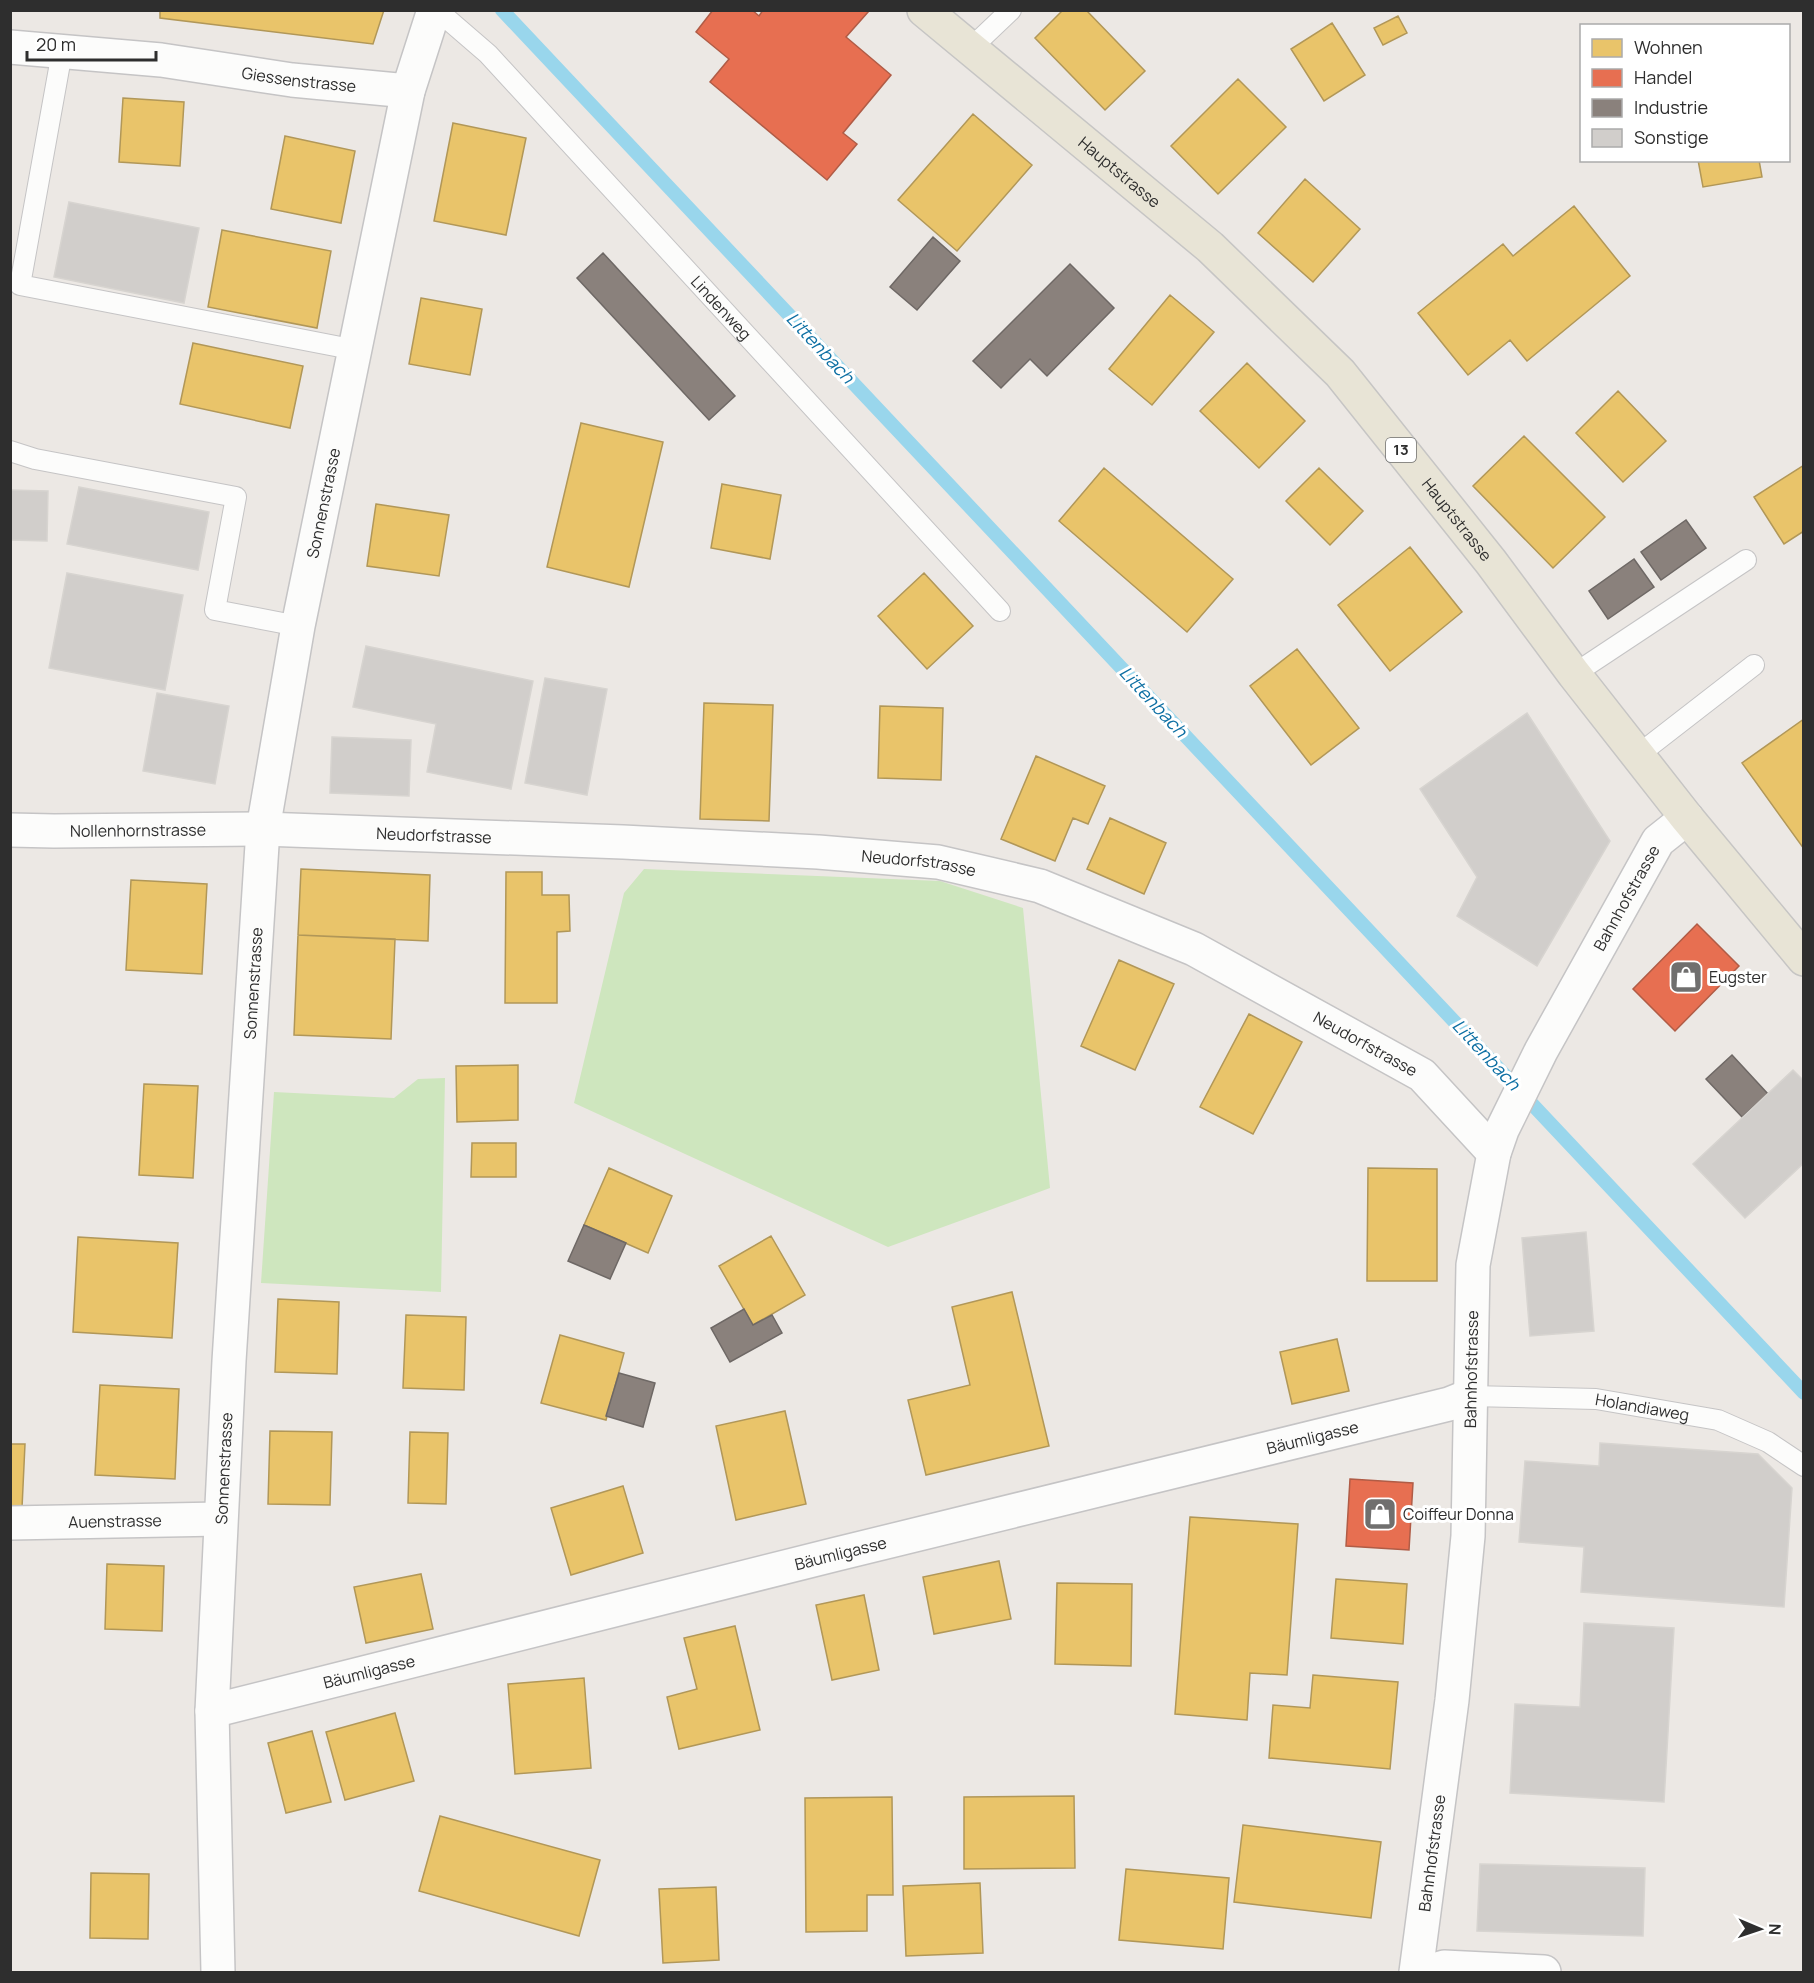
<svg xmlns="http://www.w3.org/2000/svg" width="1814" height="1983" font-family="Manrope,sans-serif">
<style>
.green{fill:#cee6be}
.homes{fill:#e9c46a;stroke:#b19758;stroke-width:1.5}
.shops{fill:#e76f51;stroke:#b05c46;stroke-width:1.5}
.industry{fill:#8a817c;stroke:#6e6865;stroke-width:1.5}
.lines{fill:none;stroke-linecap:round;stroke-linejoin:round}
.stream{stroke:#99d6ec;stroke-width:14}
.building{fill:#d1cecb;stroke:#d7d4d0;stroke-width:1.5}
.service-casing{stroke:#c5c4c5;stroke-width:22}
.minor-casing{stroke:#c5c4c5;stroke-width:36}
.primary-casing{stroke:#c6c5c4;stroke-width:36}
.service{stroke:#fcfcfb;stroke-width:20}
.minor{stroke:#fcfcfb;stroke-width:33}
.primary{stroke:#e8e4d6;stroke-width:33}
.labels{text-anchor:middle;stroke-width:6;stroke-linejoin:round;paint-order:stroke}
.shield{fill:#fff;stroke:#6d6d6d;stroke-width:1.5}
.shield-label{font-size:15px;font-weight:bold;fill:#2e2e2e}
.street-label{font-size:16px;fill:#2e2e2e;stroke:#fff}
.poi-label{font-size:16px;fill:#2e2e2e;stroke:#fff;text-anchor:start}
.water-label{font-size:18px;font-style:italic;fill:#0d6fa3;stroke:#fff}
</style>
<rect width="100%" height="100%" fill="#ece8e4"/>
<!-- green -->
<path class="green" d="M 644,869 L 940,881 L 1023,908 L 1050,1188 L 888,1247 L 574,1103 L 624,893 Z
M 445,1078 L 441,1292 L 261,1283 L 274,1092 L 394,1098 L 418,1079 Z"/>
<!-- homes -->
<path class="homes" d="M 160,10 L 384,10 L 373,44 L 160,18 Z
M 1063,10 L 1086,10 L 1145,71 L 1105,110 L 1035,38 Z
M 1398,16 L 1407,33 L 1383,45 L 1374,28 Z
M 1332,23 L 1365,75 L 1324,101 L 1291,49 Z
M 1238,79 L 1286,127 L 1218,194 L 1171,146 Z
M 123,98 L 184,102 L 180,166 L 119,162 Z
M 973,114 L 1032,165 L 957,251 L 898,200 Z
M 453,123 L 526,138 L 506,235 L 434,221 Z
M 285,136 L 355,151 L 341,223 L 271,209 Z
M 1698,160 L 1759,160 L 1762,177 L 1703,187 Z
M 1305,179 L 1360,229 L 1313,282 L 1258,233 Z
M 1574,206 L 1630,276 L 1527,361 L 1510,340 L 1468,375 L 1418,313 L 1503,244 L 1513,256 Z
M 222,230 L 331,251 L 317,328 L 208,307 Z
M 1170,295 L 1214,332 L 1152,405 L 1109,369 Z
M 421,298 L 482,309 L 470,375 L 409,364 Z
M 193,343 L 303,366 L 290,428 L 180,404 Z
M 1247,363 L 1305,421 L 1259,468 L 1200,411 Z
M 1618,391 L 1666,441 L 1623,482 L 1576,433 Z
M 581,423 L 663,442 L 629,587 L 547,567 Z
M 1524,436 L 1605,517 L 1553,568 L 1473,486 Z
M 1804,465 L 1804,531 L 1784,544 L 1754,497 Z
M 1104,468 L 1233,579 L 1187,632 L 1059,521 Z
M 1319,468 L 1363,511 L 1330,545 L 1286,501 Z
M 722,484 L 781,495 L 770,559 L 711,548 Z
M 376,504 L 449,515 L 439,576 L 367,566 Z
M 1410,547 L 1462,612 L 1390,671 L 1338,605 Z
M 924,573 L 973,626 L 927,669 L 878,616 Z
M 1297,649 L 1359,728 L 1311,765 L 1250,686 Z
M 704,703 L 773,705 L 769,821 L 700,819 Z
M 880,706 L 943,708 L 941,780 L 878,778 Z
M 1804,719 L 1804,849 L 1742,763 Z
M 1036,756 L 1105,786 L 1088,824 L 1073,818 L 1055,861 L 1001,839 Z
M 1110,818 L 1166,843 L 1144,894 L 1087,869 Z
M 301,869 L 430,875 L 428,941 L 298,935 Z
M 506,872 L 542,872 L 542,895 L 569,895 L 570,931 L 557,932 L 557,1003 L 505,1003 Z
M 131,880 L 207,884 L 202,974 L 126,970 Z
M 298,935 L 395,939 L 391,1039 L 294,1035 Z
M 1119,960 L 1174,984 L 1135,1070 L 1081,1046 Z
M 1249,1014 L 1302,1042 L 1253,1134 L 1200,1107 Z
M 518,1065 L 518,1120 L 457,1122 L 456,1066 Z
M 144,1084 L 198,1086 L 193,1178 L 139,1175 Z
M 472,1143 L 516,1143 L 516,1177 L 471,1177 Z
M 609,1168 L 672,1196 L 648,1253 L 584,1225 Z
M 1368,1168 L 1437,1169 L 1437,1281 L 1367,1281 Z
M 771,1236 L 805,1295 L 753,1325 L 719,1266 Z
M 78,1237 L 178,1243 L 172,1338 L 73,1332 Z
M 1012,1292 L 1049,1446 L 926,1475 L 908,1400 L 970,1385 L 952,1307 Z
M 278,1299 L 339,1302 L 337,1374 L 275,1372 Z
M 406,1315 L 466,1317 L 464,1390 L 403,1388 Z
M 560,1335 L 624,1353 L 606,1420 L 541,1403 Z
M 1337,1339 L 1349,1391 L 1292,1404 L 1280,1352 Z
M 100,1385 L 179,1389 L 175,1479 L 95,1475 Z
M 785,1411 L 806,1504 L 736,1520 L 716,1426 Z
M 270,1431 L 332,1432 L 330,1505 L 268,1504 Z
M 410,1432 L 448,1433 L 446,1504 L 408,1503 Z
M 10,1444 L 25,1444 L 22,1508 L 10,1507 Z
M 623,1486 L 643,1553 L 571,1575 L 551,1508 Z
M 1190,1517 L 1298,1524 L 1287,1675 L 1250,1673 L 1247,1720 L 1175,1714 Z
M 999,1561 L 1011,1619 L 934,1634 L 923,1577 Z
M 107,1564 L 164,1566 L 162,1631 L 105,1629 Z
M 421,1574 L 433,1629 L 366,1643 L 354,1587 Z
M 1336,1579 L 1407,1584 L 1403,1644 L 1331,1638 Z
M 1057,1583 L 1132,1584 L 1131,1666 L 1055,1664 Z
M 864,1595 L 879,1670 L 832,1680 L 816,1605 Z
M 735,1626 L 760,1730 L 679,1749 L 667,1697 L 697,1689 L 684,1638 Z
M 1313,1675 L 1398,1682 L 1390,1769 L 1269,1758 L 1273,1705 L 1310,1708 Z
M 584,1678 L 591,1768 L 515,1774 L 508,1684 Z
M 395,1713 L 414,1781 L 345,1800 L 326,1732 Z
M 312,1731 L 331,1802 L 286,1813 L 268,1743 Z
M 1074,1796 L 1075,1868 L 964,1869 L 964,1797 Z
M 892,1797 L 893,1895 L 867,1895 L 867,1931 L 806,1932 L 805,1798 Z
M 440,1816 L 600,1860 L 579,1936 L 419,1891 Z
M 1243,1825 L 1381,1842 L 1371,1918 L 1234,1902 Z
M 1126,1869 L 1229,1878 L 1223,1949 L 1119,1940 Z
M 91,1873 L 149,1874 L 148,1939 L 90,1938 Z
M 980,1883 L 983,1953 L 906,1956 L 903,1886 Z
M 716,1887 L 719,1960 L 663,1963 L 659,1889 Z"/>
<!-- shops -->
<path class="shops" d="M 713,10 L 752,10 L 759,16 L 763,10 L 869,11 L 846,37 L 891,75 L 843,133 L 857,144 L 827,180 L 710,82 L 729,59 L 696,32 Z
M 1697,924 L 1739,966 L 1675,1031 L 1633,989 Z
M 1350,1479 L 1413,1483 L 1409,1550 L 1346,1546 Z"/>
<!-- industry -->
<path class="industry" d="M 933,237 L 960,261 L 917,310 L 890,287 Z
M 603,253 L 735,396 L 709,420 L 577,278 Z
M 1070,264 L 1114,308 L 1047,376 L 1030,359 L 1001,388 L 973,361 Z
M 1686,520 L 1706,548 L 1661,580 L 1641,552 Z
M 1634,559 L 1654,587 L 1608,619 L 1589,591 Z
M 1732,1055 L 1768,1094 L 1742,1117 L 1706,1079 Z
M 584,1225 L 626,1243 L 610,1279 L 568,1261 Z
M 744,1309 L 753,1325 L 772,1315 L 782,1333 L 730,1362 L 711,1328 Z
M 619,1373 L 655,1383 L 643,1427 L 606,1416 Z"/>
<g class="lines">
<!-- stream -->
<path class="stream" d="M 502,10 L 1804,1393"/>
</g>
<!-- building -->
<path class="building" d="M 69,202 L 199,228 L 184,303 L 54,277 Z
M 79,487 L 209,512 L 198,570 L 67,544 Z
M 10,490 L 48,491 L 47,541 L 10,540 Z
M 67,573 L 183,595 L 165,690 L 49,668 Z
M 366,646 L 533,681 L 511,789 L 427,772 L 436,724 L 353,707 Z
M 545,678 L 607,689 L 587,795 L 525,783 Z
M 157,693 L 229,706 L 215,784 L 143,771 Z
M 1527,713 L 1610,841 L 1537,966 L 1457,916 L 1477,877 L 1420,789 Z
M 332,737 L 411,740 L 409,796 L 330,793 Z
M 1793,1070 L 1804,1081 L 1804,1163 L 1745,1218 L 1693,1164 Z
M 1586,1232 L 1594,1331 L 1530,1336 L 1522,1238 Z
M 1600,1443 L 1758,1454 L 1792,1488 L 1784,1607 L 1581,1592 L 1584,1547 L 1519,1542 L 1525,1461 L 1599,1466 Z
M 1584,1623 L 1674,1628 L 1664,1802 L 1510,1793 L 1515,1704 L 1580,1707 Z
M 1480,1864 L 1645,1868 L 1643,1936 L 1477,1931 Z"/>
<g class="lines">
<!-- service casing -->
<g class="service-casing">
<g id="service">
<path id="s1" d="M 437,10 L 488,54 L 1000,611"/>
<path d="M 971,48 L 1011,10"/>
<path d="M 62,52 L 20,285 L 356,350"/>
<path d="M 10,451 L 35,459 L 236,497 L 215,610 L 298,626"/>
<path d="M 1574,674 L 1746,560"/>
<path d="M 1638,755 L 1754,665"/>
<path id="s2" d="M 1469,1396 L 1596,1399 L 1718,1420 L 1768,1442 L 1804,1466"/>
</g>
</g>
<!-- minor casing -->
<g class="minor-casing">
<g id="minor">
<path id="s3" d="M 10,47 L 161,60 L 292,80 L 408,91"/>
<path id="s4" d="M 10,830 L 54,831 L 263,829 L 623,842 L 818,852 L 938,862 L 1040,886 L 1194,949 L 1422,1075 L 1494,1153"/>
<path id="s5" d="M 10,1523 L 220,1519"/>
<path id="s6" d="M 212,1711 L 837,1554 L 1449,1404 L 1469,1396"/>
<path id="s7" d="M 218,1972 L 212,1711 L 229,1361 L 263,829 L 298,626 L 408,91 L 434,10"/>
<path id="s8" d="M 1416,1972 L 1452,1700 L 1468,1536 L 1473,1265 L 1494,1153 L 1502,1130 L 1541,1051 L 1658,841 L 1687,818"/>
<path d="M 1427,1972 L 1444,1967 L 1544,1972"/>
</g>
</g>
<!-- primary casing -->
<g class="primary-casing">
<g id="primary">
<path id="s9" d="M 924,10 L 1210,247 L 1340,373 L 1491,562 L 1574,674 L 1687,818 L 1804,959"/>
</g>
</g>
<!-- service -->
<use href="#service" class="service"/>
<!-- minor -->
<use href="#minor" class="minor"/>
<!-- primary -->
<use href="#primary" class="primary"/>
</g>
<!-- icons -->
<defs>
<g id="shop-square" transform="scale(1.725)"><rect x="-9" y="-9" width="18" height="18" rx="4" fill="#706f6e" stroke="#fff"/><path d="M-5-2.5h2.3a2.7 3.5 0 0 1 5.4 0H5L5.5 6h-11ZM-1.5-2.5h3a1.5 2.3 0 0 0-3 0Z" fill="#fff"/></g>
</defs>
<g fill-rule="evenodd">
<use href="#shop-square" x="1686" y="977"/>
<use href="#shop-square" x="1380" y="1514"/>
</g>
<g class="labels">
<!-- shield labels -->
<rect class="shield" x="1386" y="438" width="30" height="24" rx="4.5"/>
<g class="shield-label">
<text x="1401" y="455">13</text>
</g>
<!-- street labels -->
<g class="street-label">
<text dy="6" stroke="none"><textPath href="#s3" startOffset="291">Giessenstrasse</textPath></text>
<text dy="6" stroke="none"><textPath href="#s9" startOffset="254">Hauptstrasse</textPath></text>
<text dy="6" stroke="none"><textPath href="#s1" startOffset="412">Lindenweg</textPath></text>
<text dy="6" stroke="none"><textPath href="#s7" startOffset="1476">Sonnenstrasse</textPath></text>
<text dy="6" stroke="none"><textPath href="#s9" startOffset="740">Hauptstrasse</textPath></text>
<text dy="6" stroke="none"><textPath href="#s4" startOffset="128">Nollenhornstrasse</textPath></text>
<text dy="6" stroke="none"><textPath href="#s4" startOffset="424">Neudorfstrasse</textPath></text>
<text dy="6" stroke="none"><textPath href="#s4" startOffset="910">Neudorfstrasse</textPath></text>
<text dy="6" stroke="none"><textPath href="#s8" startOffset="1112">Bahnhofstrasse</textPath></text>
<text dy="6" stroke="none"><textPath href="#s7" startOffset="990">Sonnenstrasse</textPath></text>
<text dy="6" stroke="none"><textPath href="#s4" startOffset="1396">Neudorfstrasse</textPath></text>
<text dy="6" stroke="none"><textPath href="#s8" startOffset="606">Bahnhofstrasse</textPath></text>
<text dy="6" stroke="none"><textPath href="#s2" startOffset="174">Holandiaweg</textPath></text>
<text dy="6" stroke="none"><textPath href="#s6" startOffset="1134">Bäumligasse</textPath></text>
<text dy="6" stroke="none"><textPath href="#s7" startOffset="504">Sonnenstrasse</textPath></text>
<text dy="6" stroke="none"><textPath href="#s5" startOffset="105">Auenstrasse</textPath></text>
<text dy="6" stroke="none"><textPath href="#s6" startOffset="648">Bäumligasse</textPath></text>
<text dy="6" stroke="none"><textPath href="#s6" startOffset="162">Bäumligasse</textPath></text>
<text dy="6" stroke="none"><textPath href="#s8" startOffset="120">Bahnhofstrasse</textPath></text>
</g>
<!-- poi labels -->
<g class="poi-label">
<text x="1709" y="983">Eugster</text>
<text x="1403" y="1520">Coiffeur Donna</text>
</g>
<!-- water labels -->
<g class="water-label">
<text transform="translate(820 348) rotate(47)" y="6">Littenbach</text>
<text transform="translate(1153 702) rotate(47)" y="6">Littenbach</text>
<text transform="translate(1486 1055) rotate(47)" y="6">Littenbach</text>
</g>
</g>
<!-- border -->
<rect width="1814" height="1983" fill="none" stroke="#2e2e2e" stroke-width="24"/>
<!-- legend -->
<rect x="1580" y="24" width="210" height="138" fill="#ffffff" stroke="#ababab" stroke-width="1.5"/>
<rect x="1592" y="39" width="30" height="18" fill="#e9c46a" stroke="#ababab" stroke-width="1.5"/>
<text x="1634" y="54" font-size="18" fill="#2e2e2e">Wohnen</text>
<rect x="1592" y="69" width="30" height="18" fill="#e76f51" stroke="#ababab" stroke-width="1.5"/>
<text x="1634" y="84" font-size="18" fill="#2e2e2e">Handel</text>
<rect x="1592" y="99" width="30" height="18" fill="#8a817c" stroke="#ababab" stroke-width="1.5"/>
<text x="1634" y="114" font-size="18" fill="#2e2e2e">Industrie</text>
<rect x="1592" y="129" width="30" height="18" fill="#d1cecb" stroke="#ababab" stroke-width="1.5"/>
<text x="1634" y="144" font-size="18" fill="#2e2e2e">Sonstige</text>
<!-- north arrow -->
<g transform="translate(1760 1929) rotate(92)" stroke="#ffffff" stroke-width="4.5" paint-order="stroke">
<path d="M0-4.5L10 22L0 15L-10 22Z" fill="#2e2e2e"/>
<text y="-9" font-size="16" font-weight="bold" text-anchor="middle" fill="#2e2e2e">N</text>
</g>
<!-- scale -->
<path d="M27 51v9h129v-9" fill="none" stroke="#2e2e2e" stroke-width="3"/>
<text x="36" y="51" font-size="18" fill="#2e2e2e" stroke="#ffffff" stroke-width="4.5" paint-order="stroke">20 m</text>
</svg>
